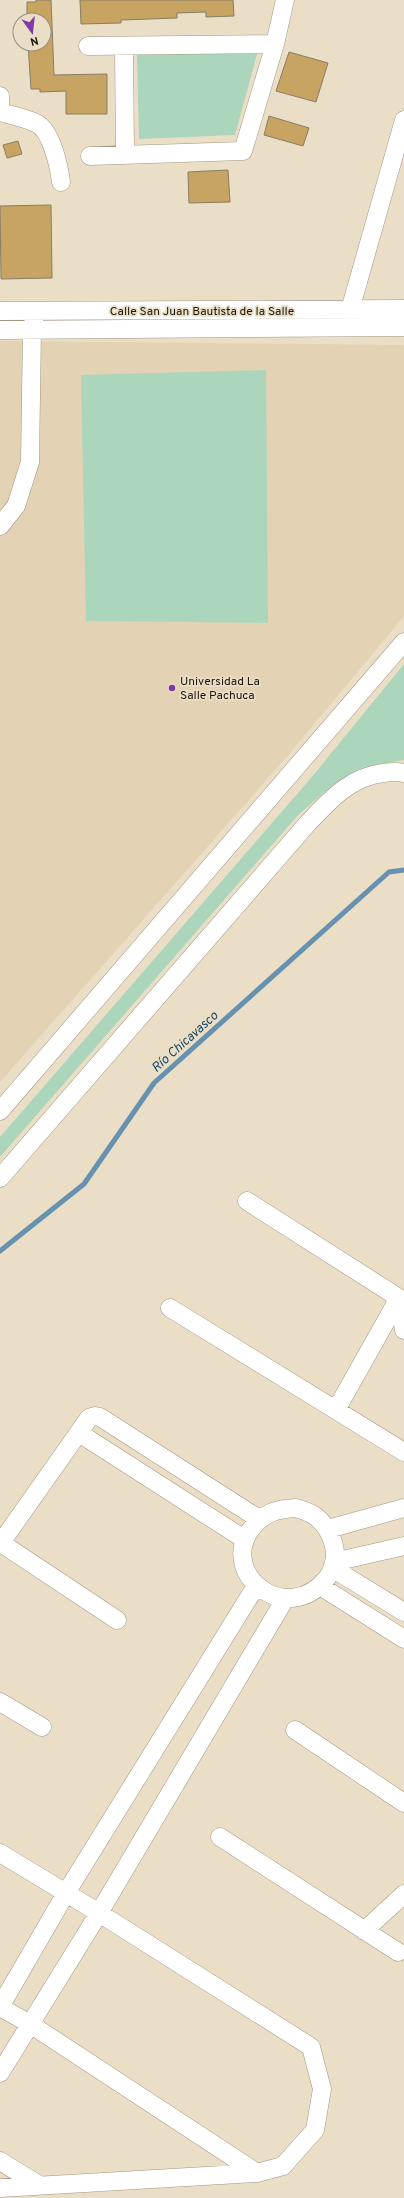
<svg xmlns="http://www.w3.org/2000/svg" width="404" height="2198" font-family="Overpass,sans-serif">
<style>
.built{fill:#e3d2b4}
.green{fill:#abd6bc}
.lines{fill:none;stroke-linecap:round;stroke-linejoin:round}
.stream{stroke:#6691b0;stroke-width:5}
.building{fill:#c7a461;stroke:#887c66}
.minor-casing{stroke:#a39680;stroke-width:19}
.minor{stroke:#fff;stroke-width:18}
.poi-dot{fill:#8138ab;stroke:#ebdec6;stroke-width:1.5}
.labels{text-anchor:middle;stroke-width:3.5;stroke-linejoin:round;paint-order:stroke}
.street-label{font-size:12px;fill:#1a150c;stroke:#ebdec6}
.poi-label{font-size:12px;fill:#1a150c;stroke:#ebdec6;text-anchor:start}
.water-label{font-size:13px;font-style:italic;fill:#164566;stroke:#ebdec6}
</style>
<rect width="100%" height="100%" fill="#ebdec6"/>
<!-- built -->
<path class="built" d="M 0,341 L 404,345 L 404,616 L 284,760 L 0,1082 Z"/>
<!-- green -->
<path class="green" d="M 258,51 L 235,135 L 139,139 L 137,55 Z
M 266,370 L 268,623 L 86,621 L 81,375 Z
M 404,664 L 404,760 L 364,767 L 333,785 L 299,814 L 0,1157 L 0,1137 L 311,778 Z"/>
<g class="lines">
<!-- stream -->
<path class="stream" d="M 0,1251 L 84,1184 L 154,1083 L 389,872 L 404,870"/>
</g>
<!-- building -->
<path class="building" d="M 36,0 L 51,0 L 54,75 L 107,74 L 107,114 L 66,114 L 66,91 L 40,92 L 40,89 L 31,89 L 28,44 L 44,44 L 44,20 L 36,20 L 36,16 L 27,17 L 27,2 L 36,2 Z
M 80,0 L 233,0 L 234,16 L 206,17 L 206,12 L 177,13 L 177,18 L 121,20 L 121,23 L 81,24 Z
M 289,52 L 328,63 L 316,102 L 276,91 Z
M 269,116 L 309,128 L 303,146 L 264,135 Z
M 18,141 L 22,154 L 7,158 L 3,145 Z
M 228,170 L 230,202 L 189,203 L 188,172 Z
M 51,205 L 52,278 L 1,279 L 0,206 Z"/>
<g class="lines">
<!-- minor casing -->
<g class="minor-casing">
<path id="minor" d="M 88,46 L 275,44
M 124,47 L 125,154
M 0,96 L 0,112
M 0,112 C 11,115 25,118 36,123 C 52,131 59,167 61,182
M 90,156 L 243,151 L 275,44 L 285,0
M 350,310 L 404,120
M 0,311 L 404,309
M 0,330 L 404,327
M 0,526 L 16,506 L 30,462 L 32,330 L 34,319
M 0,1111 L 404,642
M 0,1178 L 308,823 C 330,800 350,777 383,773 C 391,772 397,771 404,773
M 247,1201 L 399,1298 L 404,1330
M 170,1308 L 404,1452
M 336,1410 L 399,1298
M 79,1433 L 244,1539
M 296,1508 C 302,1510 310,1512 315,1516 C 333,1530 343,1558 327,1578 C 287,1628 218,1574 251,1529 C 263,1513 276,1509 296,1508 Z
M 328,1529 L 404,1508
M 1,1543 L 117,1620
M 0,1544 L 89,1418 L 95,1416 L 100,1417 L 259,1519
M 334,1562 L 404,1546
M 332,1568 L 404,1612
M 320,1586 L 404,1639
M 0,1702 L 42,1727
M 295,1730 L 404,1803
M 220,1837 L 398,1952
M 0,1853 L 99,1913 L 311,2047 L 322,2089 L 315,2130 L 283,2166 L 257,2173 L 0,2188
M 364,1931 L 404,1894
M 0,2007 L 66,1893 L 256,1586
M 0,2007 L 30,2024 L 257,2173
M 0,2073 L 99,1913 L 285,1599
M 0,2161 L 39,2185"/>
</g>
<!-- minor -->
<use href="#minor" class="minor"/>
</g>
<!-- markers -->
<circle class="poi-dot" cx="172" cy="688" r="4"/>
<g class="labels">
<!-- street labels -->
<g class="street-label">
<text x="202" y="315">Calle San Juan Bautista de la Salle</text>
</g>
<!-- poi labels -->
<g class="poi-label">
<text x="180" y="685">Universidad La<tspan x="180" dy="14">Salle Pachuca</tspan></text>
</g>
<!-- water labels -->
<g class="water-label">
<text transform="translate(184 1041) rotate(-42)" y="5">Río Chicavasco</text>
</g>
</g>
<!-- north arrow -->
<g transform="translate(32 32) rotate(165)"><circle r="19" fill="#ebdec6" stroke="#978e7c"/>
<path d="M0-3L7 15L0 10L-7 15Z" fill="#8138ab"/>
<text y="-6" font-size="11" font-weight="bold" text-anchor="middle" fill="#1a150c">N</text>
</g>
</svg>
